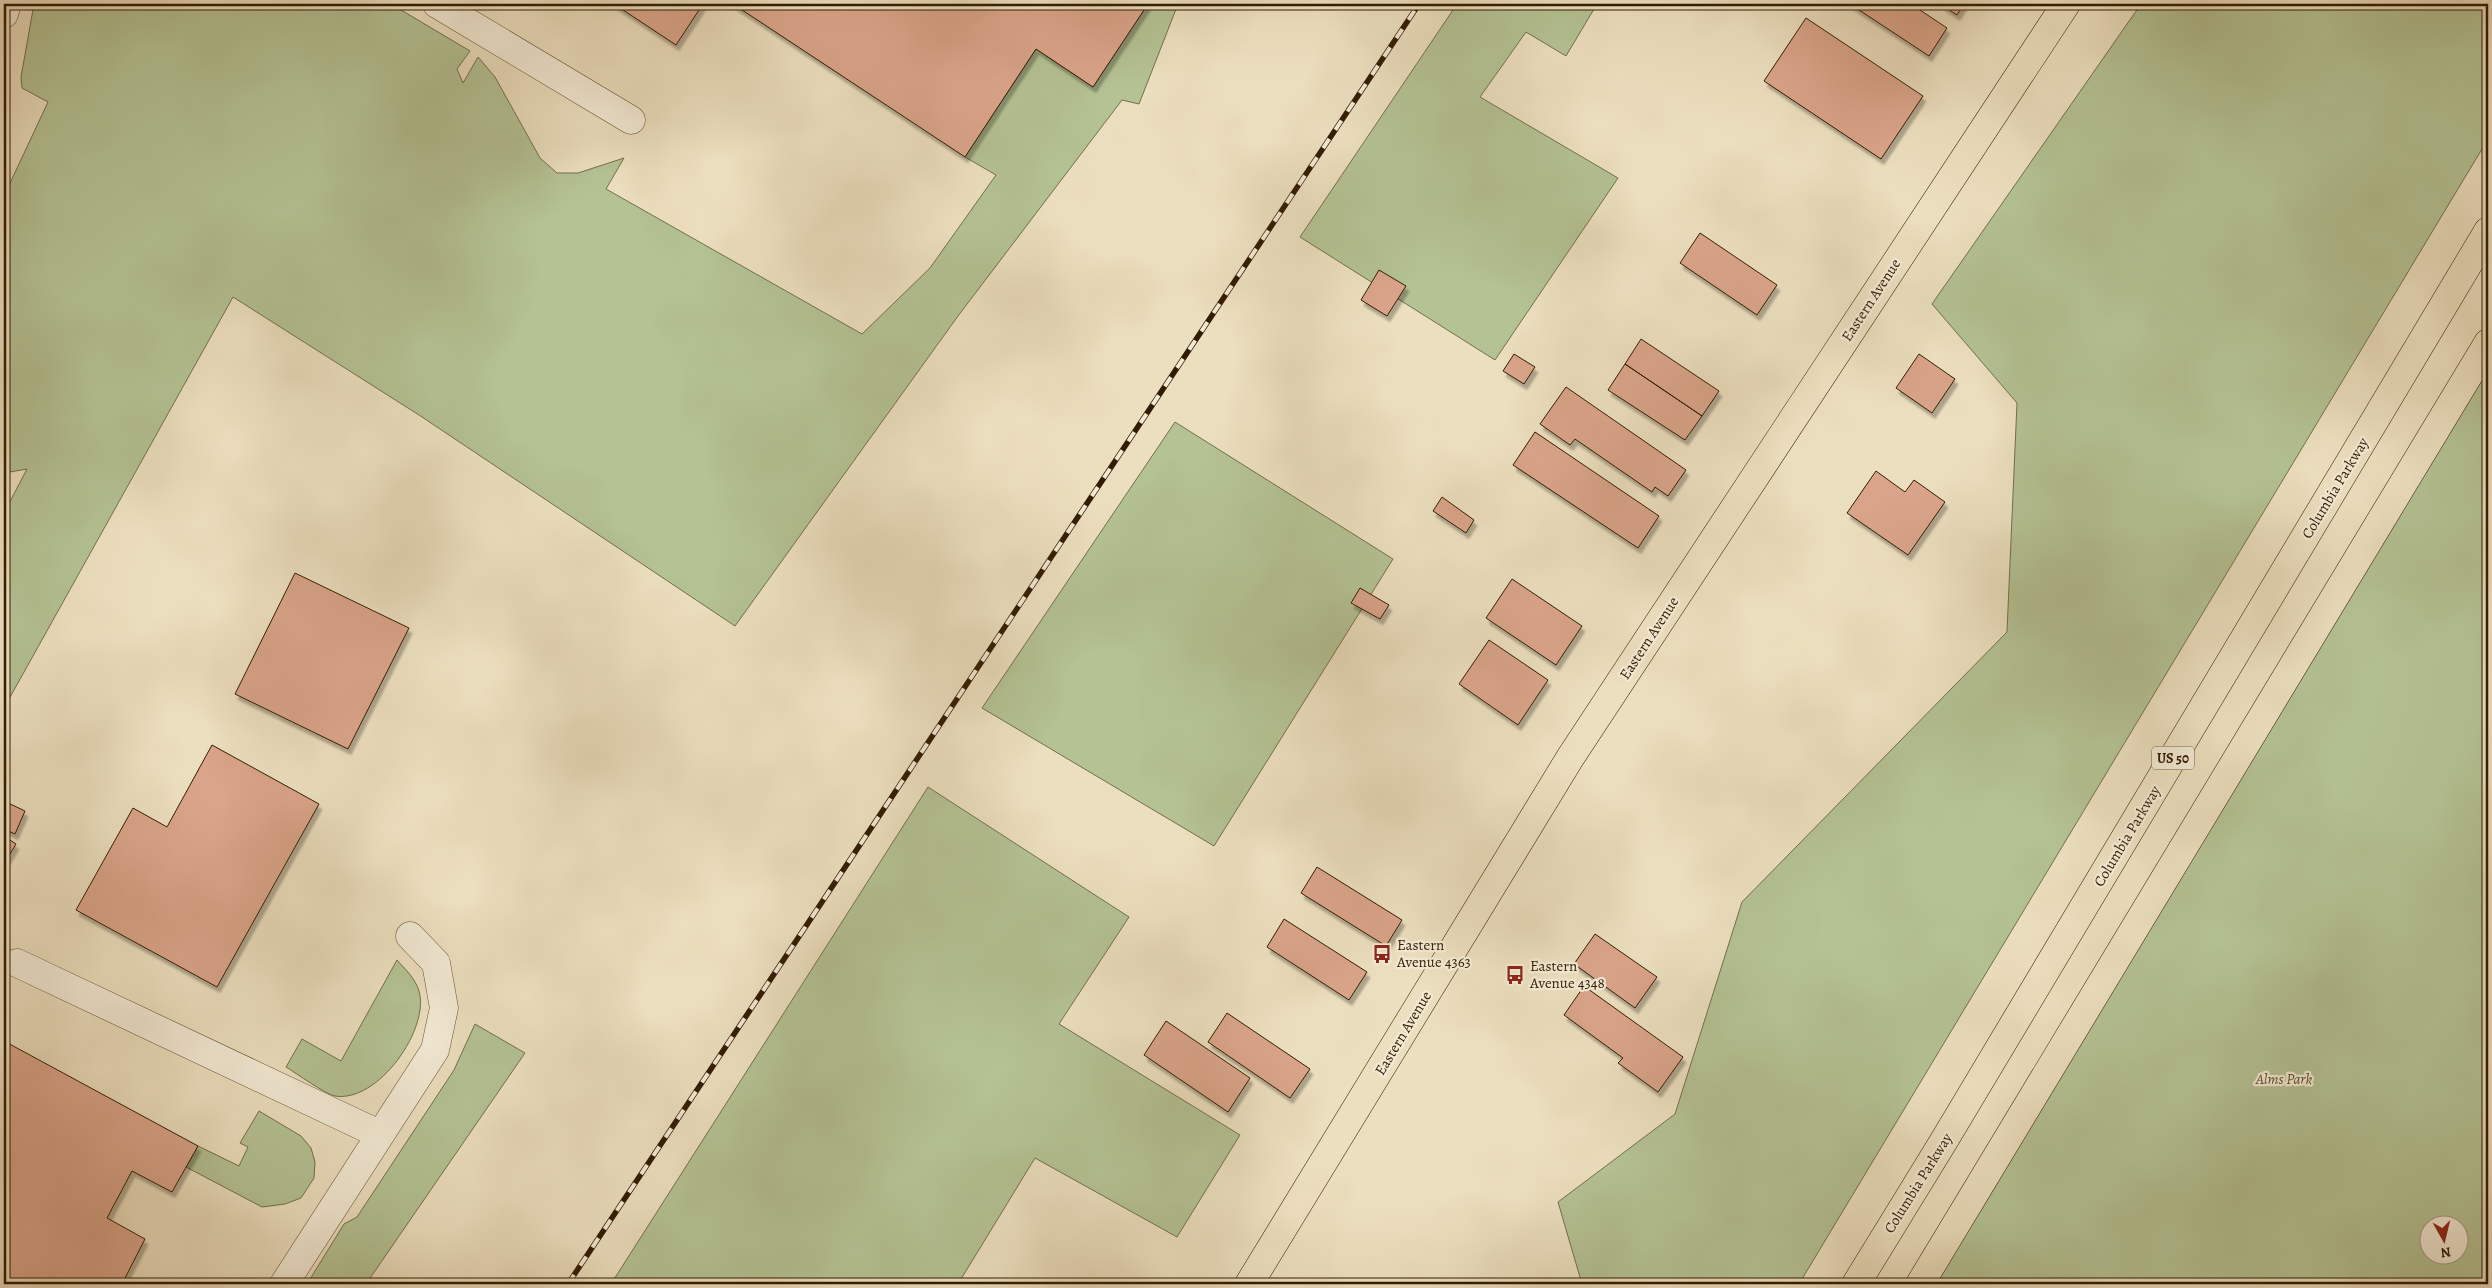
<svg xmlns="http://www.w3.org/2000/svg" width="2492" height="1288" font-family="Alegreya,serif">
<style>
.green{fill:#b4c294;stroke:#736f4a;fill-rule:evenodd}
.building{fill:#daa48a;stroke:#321c00;filter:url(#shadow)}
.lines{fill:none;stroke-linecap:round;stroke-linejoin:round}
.minor-casing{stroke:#604d30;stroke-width:29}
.major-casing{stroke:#321c00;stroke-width:29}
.highway-casing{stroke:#321c00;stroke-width:29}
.minor{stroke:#f3ead5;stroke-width:28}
.major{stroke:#ecdfbf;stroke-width:28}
.highway{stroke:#ecdfbf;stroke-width:28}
.rail-casing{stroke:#321c00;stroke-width:5.5}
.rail{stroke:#f3ead5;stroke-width:4;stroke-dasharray:11;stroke-linecap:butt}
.labels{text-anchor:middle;stroke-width:4.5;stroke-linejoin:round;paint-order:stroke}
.shield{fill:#f3ead5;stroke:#6c5a40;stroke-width:1}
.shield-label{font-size:14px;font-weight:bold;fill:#321c00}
.street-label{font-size:15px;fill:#321c00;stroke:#f3ead5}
.poi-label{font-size:15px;fill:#321c00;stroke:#f3ead5;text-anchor:start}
.park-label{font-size:15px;font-style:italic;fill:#594e2c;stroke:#f3ead5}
</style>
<defs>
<filter id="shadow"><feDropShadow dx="3" dy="5.5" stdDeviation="1" flood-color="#0004"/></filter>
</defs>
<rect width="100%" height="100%" fill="#ecdfbf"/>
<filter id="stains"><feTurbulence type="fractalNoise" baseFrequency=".004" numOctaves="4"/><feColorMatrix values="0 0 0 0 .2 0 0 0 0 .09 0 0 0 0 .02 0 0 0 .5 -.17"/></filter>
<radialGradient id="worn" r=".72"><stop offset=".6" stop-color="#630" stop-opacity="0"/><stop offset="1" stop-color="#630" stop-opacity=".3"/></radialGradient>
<!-- green -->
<path class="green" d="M 34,4 L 391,4 L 470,51 L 457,69 L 463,83 L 478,57 L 495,77 L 540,158 L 557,173 L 578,173 L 624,158 L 606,189 L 862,334 L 930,268 L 996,175 L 965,157 L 1036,49 L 1093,87 L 1148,4 L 1178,4 L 1139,104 L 1122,100 L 958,316 L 735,626 L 419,415 L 233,297 L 4,708 L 4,513 L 27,469 L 4,473 L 4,196 L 48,102 L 22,88 L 21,77 Z
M 1457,4 L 1597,4 L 1566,56 L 1526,32 L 1480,97 L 1618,178 L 1495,360 L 1300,237 Z
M 2141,4 L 2488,4 L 2488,139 L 1799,1284 L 1582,1284 L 1558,1202 L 1675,1114 L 1742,902 L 2007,632 L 2017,403 L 1932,304 Z
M 2488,343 L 2488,1284 L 1920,1284 ZM 2430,1226 L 2460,1226 L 2460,1256 L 2430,1256 Z
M 1175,422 L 1393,559 L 1214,846 L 982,708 Z
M 928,787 L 1129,917 L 1059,1024 L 1240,1135 L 1177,1237 L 1035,1158 L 958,1284 L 611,1284 Z
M 397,960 C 405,969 415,978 419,991 C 430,1029 378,1103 335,1096 C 325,1094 296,1073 286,1067 L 302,1039 L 341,1061 Z
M 475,1024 L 525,1053 L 366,1284 L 307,1284 L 344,1224 L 357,1217 L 454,1070 Z
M 259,1111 L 301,1136 L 311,1148 L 315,1162 L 314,1178 L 301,1198 L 285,1204 L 262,1207 L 186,1167 L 198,1146 L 239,1166 L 248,1147 L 240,1143 Z"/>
<!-- building -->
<path class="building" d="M 614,4 L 703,4 L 676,45 Z
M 733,4 L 1148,4 L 1093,87 L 1036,49 L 965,157 Z
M 1850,4 L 1911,4 L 1947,28 L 1929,56 Z
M 1940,4 L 1964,4 L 1957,15 Z
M 1806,18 L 1923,96 L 1881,159 L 1764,81 Z
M 1700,233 L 1777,285 L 1757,315 L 1680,263 Z
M 1379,270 L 1406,286 L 1387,316 L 1361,300 Z
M 1641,339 L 1719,391 L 1702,416 L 1625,364 Z
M 1514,354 L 1535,367 L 1524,384 L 1503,371 Z
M 1919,354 L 1955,379 L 1932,413 L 1896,388 Z
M 1625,364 L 1702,416 L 1685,440 L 1608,390 Z
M 1566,387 L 1686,470 L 1668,496 L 1655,487 L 1652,492 L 1575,439 L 1570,445 L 1540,424 Z
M 1535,432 L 1659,516 L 1638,548 L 1513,465 Z
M 1876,471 L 1905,492 L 1914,480 L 1945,502 L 1908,555 L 1847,513 Z
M 1442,497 L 1474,520 L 1466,533 L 1433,511 Z
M 295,573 L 409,628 L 348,749 L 235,694 Z
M 1512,579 L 1582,626 L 1556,665 L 1486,618 Z
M 1360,588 L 1389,605 L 1380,619 L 1351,603 Z
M 1489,640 L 1548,680 L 1518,725 L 1459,684 Z
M 212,745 L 319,804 L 217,987 L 76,910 L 133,808 L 167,827 Z
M 4,801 L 25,811 L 15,834 L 4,829 Z
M 4,836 L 16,844 L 4,864 Z
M 1317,867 L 1402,920 L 1386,946 L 1301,893 Z
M 1284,919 L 1367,972 L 1349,1000 L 1267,947 Z
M 1595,934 L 1657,977 L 1635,1008 L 1574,964 Z
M 1584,986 L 1683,1057 L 1658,1092 L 1618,1063 L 1623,1058 L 1564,1015 Z
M 1227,1013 L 1310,1069 L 1290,1098 L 1208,1042 Z
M 1166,1021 L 1250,1078 L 1228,1112 L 1144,1055 Z
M 4,1041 L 198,1146 L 172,1192 L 132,1171 L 107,1218 L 145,1239 L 122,1284 L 4,1284 Z"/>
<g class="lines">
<!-- minor casing -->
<g class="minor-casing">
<path id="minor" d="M 437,4 L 631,120
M 4,14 L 7,4
M 17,963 L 379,1134
M 284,1284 L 435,1050 L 444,1008 L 436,963 L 410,936"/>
</g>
<!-- major casing -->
<g class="major-casing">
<path id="major" d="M 1249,1284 L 1570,758 L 2066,4"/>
</g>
<!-- highway casing -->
<g class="highway-casing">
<path id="highway" d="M 1856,1284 L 1945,1139 L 2488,231
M 1920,1284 L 2488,343"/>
</g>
<!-- minor -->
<use href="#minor" class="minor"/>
<!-- major -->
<use href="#major" class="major"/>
<!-- highway -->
<use href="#highway" class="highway"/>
<!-- rail casing -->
<g class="rail-casing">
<path id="rail" d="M 568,1284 L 1419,4"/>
</g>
<!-- rail -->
<use href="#rail" class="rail"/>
</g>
<!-- icons -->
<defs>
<g id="bus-bare" transform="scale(1.5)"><path d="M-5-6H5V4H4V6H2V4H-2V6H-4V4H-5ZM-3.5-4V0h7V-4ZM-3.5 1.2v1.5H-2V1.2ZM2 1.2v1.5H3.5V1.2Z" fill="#8f2418" stroke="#f3ead5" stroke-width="2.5" paint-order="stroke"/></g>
</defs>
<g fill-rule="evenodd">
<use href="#bus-bare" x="1382" y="954"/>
<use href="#bus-bare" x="1515" y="975"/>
</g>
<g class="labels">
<!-- shield labels -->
<rect class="shield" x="2152" y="746.5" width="42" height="23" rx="4"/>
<g class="shield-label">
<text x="2173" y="763">US 50</text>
</g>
<!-- street labels -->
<g class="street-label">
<text transform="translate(1871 300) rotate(-57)" y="5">Eastern Avenue</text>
<text transform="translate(2335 488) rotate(-59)" y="5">Columbia Parkway</text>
<text transform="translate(1649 638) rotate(-57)" y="5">Eastern Avenue</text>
<text transform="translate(2127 836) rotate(-59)" y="5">Columbia Parkway</text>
<text transform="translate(1403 1033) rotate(-59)" y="5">Eastern Avenue</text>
<text transform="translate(1918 1183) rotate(-58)" y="5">Columbia Parkway</text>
</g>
<!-- poi labels -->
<g class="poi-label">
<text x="1397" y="950">Eastern<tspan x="1397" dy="17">Avenue 4363</tspan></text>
<text x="1530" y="971">Eastern<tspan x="1530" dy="17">Avenue 4348</tspan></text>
</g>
<!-- park labels -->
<g class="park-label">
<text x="2284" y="1084">Alms Park</text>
</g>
</g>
<!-- margin -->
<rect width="2492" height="1288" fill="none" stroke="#ecdfbf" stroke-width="20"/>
<rect x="5" y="5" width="2482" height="1278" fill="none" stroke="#321c00" stroke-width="2.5"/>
<rect x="10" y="10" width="2472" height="1268" fill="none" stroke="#321c00"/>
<!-- north arrow -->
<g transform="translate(2444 1240) rotate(172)"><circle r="24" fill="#f3ead5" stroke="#a69880"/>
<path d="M0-4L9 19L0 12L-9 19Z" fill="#8f2418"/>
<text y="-8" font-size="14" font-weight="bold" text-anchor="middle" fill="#321c00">N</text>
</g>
<rect width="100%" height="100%" filter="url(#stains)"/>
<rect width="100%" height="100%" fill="url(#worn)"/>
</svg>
